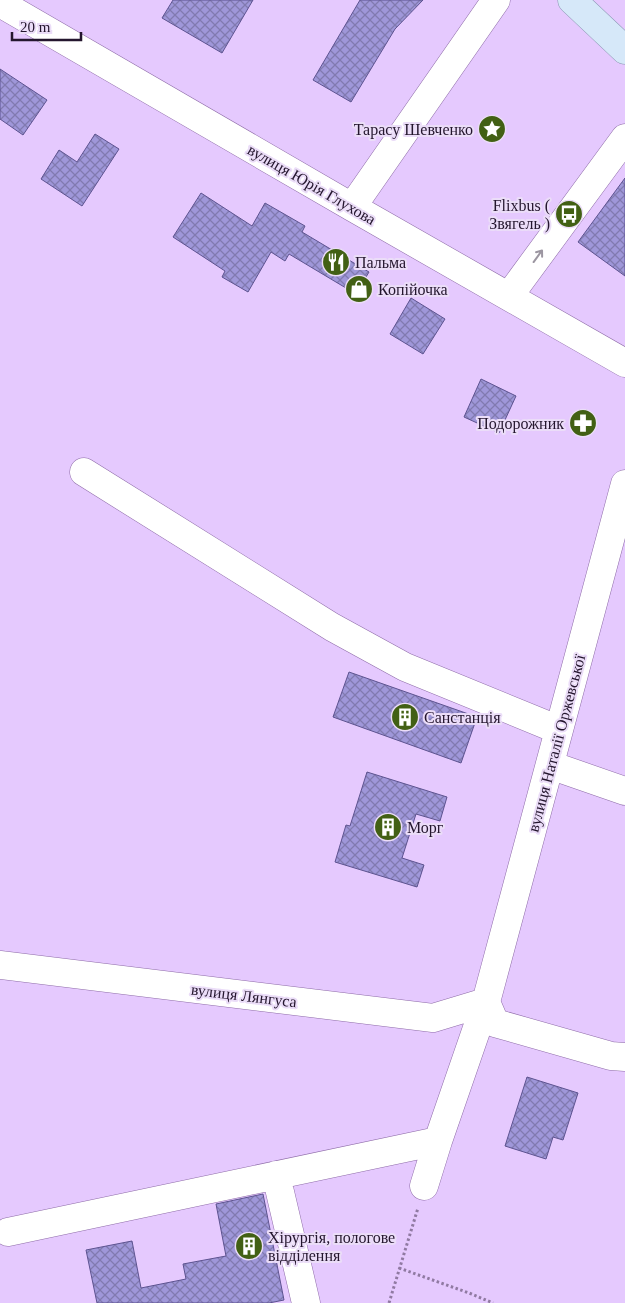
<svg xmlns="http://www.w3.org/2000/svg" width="625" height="1303" font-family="Georgia,serif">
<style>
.building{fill:url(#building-cross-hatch);stroke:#5d5390}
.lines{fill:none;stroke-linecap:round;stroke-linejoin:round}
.minor-casing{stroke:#8e6ca8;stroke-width:29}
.major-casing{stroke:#8694af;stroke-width:29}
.path{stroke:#907aa2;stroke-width:3;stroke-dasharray:2.5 2.5;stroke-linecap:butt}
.minor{stroke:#fff;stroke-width:28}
.major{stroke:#d6e8f9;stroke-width:28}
.oneway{stroke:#9c96a1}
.labels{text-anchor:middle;stroke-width:4;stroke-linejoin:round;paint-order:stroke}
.poi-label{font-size:16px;fill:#24162e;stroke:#ebddf8;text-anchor:start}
.street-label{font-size:16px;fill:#24162e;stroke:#ebddf8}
</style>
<defs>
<pattern id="building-cross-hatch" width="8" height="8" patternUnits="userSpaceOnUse" patternTransform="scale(1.25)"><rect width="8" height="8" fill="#9f97d9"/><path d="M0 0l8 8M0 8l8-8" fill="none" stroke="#817ab0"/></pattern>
</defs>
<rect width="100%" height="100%" fill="#e5c9fe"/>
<!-- building -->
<path class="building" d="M 173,0 L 253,0 L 222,53 L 162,18 Z
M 360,0 L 423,0 L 395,29 L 351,102 L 313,80 Z
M 0,69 L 47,100 L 23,135 L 0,119 Z
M 95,134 L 119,149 L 82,206 L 41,179 L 59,150 L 77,162 Z
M 625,178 L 625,276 L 578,242 Z
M 201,193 L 252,226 L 265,203 L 305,226 L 302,232 L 369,272 L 356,294 L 289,254 L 285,261 L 271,252 L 248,292 L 222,277 L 225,271 L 173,237 Z
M 411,298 L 445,319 L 423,354 L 390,334 Z
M 481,379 L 516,396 L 499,433 L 464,417 Z
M 349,672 L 477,717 L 461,763 L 333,717 Z
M 367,772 L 447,797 L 440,821 L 416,814 L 402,858 L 424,865 L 417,887 L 335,862 L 346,825 L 350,826 Z
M 527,1077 L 578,1093 L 563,1140 L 553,1137 L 546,1159 L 505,1146 Z
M 263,1194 L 284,1300 L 269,1303 L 97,1303 L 86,1250 L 132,1241 L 141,1288 L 186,1279 L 183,1264 L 226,1256 L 216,1204 Z"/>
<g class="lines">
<!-- minor casing -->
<g class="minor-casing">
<path id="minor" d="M 0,3 L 352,207 L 625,363
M 352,207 L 496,0
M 509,296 L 625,138
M 84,472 L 332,627 L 405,667 L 559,730
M 550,765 L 625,791
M 0,965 L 433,1018 L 486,1002
M 486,1002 L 495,1023 L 611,1056 L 625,1057
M 276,1175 L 306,1303
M 424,1186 L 438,1141 L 486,1002 L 625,484
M 8,1232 L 438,1141"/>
</g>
<!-- major casing -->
<g class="major-casing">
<path id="major" d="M 572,0 L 625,50"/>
</g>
<!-- path -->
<path class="path" d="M 399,1268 L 469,1293 L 493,1303
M 389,1303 L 418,1208"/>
<!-- minor -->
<use href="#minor" class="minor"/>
<!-- major -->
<use href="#major" class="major"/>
</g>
<!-- one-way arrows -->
<defs><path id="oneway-shaft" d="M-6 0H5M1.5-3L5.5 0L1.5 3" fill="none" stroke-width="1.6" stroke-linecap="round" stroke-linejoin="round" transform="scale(1.25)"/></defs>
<use class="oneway" href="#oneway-shaft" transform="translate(538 256) rotate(-54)"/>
<!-- icons -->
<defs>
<g id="sight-disc" transform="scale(1.4375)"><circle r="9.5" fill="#426014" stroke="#ebddf8"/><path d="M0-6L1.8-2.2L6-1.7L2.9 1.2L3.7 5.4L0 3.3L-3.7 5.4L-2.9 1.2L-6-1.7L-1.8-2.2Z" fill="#fff"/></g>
<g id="bus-disc" transform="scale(1.4375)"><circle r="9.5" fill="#426014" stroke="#ebddf8"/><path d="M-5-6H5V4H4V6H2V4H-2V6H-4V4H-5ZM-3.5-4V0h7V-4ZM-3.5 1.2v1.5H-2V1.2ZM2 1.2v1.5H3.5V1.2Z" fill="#fff"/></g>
<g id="restaurant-disc" transform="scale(1.4375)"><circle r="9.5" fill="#426014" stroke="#ebddf8"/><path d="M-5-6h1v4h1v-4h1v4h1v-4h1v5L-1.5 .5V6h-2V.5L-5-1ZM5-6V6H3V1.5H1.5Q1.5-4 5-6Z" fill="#fff"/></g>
<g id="shop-disc" transform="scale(1.4375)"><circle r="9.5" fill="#426014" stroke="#ebddf8"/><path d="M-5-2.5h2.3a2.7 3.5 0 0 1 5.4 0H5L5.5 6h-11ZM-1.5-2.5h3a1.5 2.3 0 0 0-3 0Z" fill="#fff"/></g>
<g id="pharmacy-disc" transform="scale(1.4375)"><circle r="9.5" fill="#426014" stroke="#ebddf8"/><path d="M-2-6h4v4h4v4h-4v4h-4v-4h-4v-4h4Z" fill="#fff"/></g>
<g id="building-disc" transform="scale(1.4375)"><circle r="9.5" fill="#426014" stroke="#ebddf8"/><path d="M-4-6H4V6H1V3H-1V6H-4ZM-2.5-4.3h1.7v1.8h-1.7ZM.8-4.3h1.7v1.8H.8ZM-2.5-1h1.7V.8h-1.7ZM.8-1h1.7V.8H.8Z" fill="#fff"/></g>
</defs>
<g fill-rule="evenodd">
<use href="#sight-disc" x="492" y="129"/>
<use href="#bus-disc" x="569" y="214"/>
<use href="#restaurant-disc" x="336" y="262"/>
<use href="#shop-disc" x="359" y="289"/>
<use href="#pharmacy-disc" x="583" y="423"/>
<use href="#building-disc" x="405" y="717"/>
<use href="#building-disc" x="388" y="827"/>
<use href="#building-disc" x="249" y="1246"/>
</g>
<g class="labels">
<!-- poi labels -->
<g class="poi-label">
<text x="473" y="135" text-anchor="end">Тарасу Шевченко</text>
<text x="550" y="211" text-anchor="end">Flixbus (<tspan x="550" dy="18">Звягель )</tspan></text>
<text x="355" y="268">Пальма</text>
<text x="378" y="295">Копійочка</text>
<text x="564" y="429" text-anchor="end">Подорожник</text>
<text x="424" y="723">Санстанція</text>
<text x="407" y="833">Морг</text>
<text x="268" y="1243">Хірургія, пологове<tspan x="268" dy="18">відділення</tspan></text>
</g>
<!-- street labels -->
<g class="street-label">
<text transform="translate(312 184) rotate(30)" y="6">вулиця Юрія Глухова</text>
<text transform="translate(556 743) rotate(-75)" y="6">вулиця Наталії Оржевської</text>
<text transform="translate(244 995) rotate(7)" y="6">вулиця Лянгуса</text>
</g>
</g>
<!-- scale -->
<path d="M12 32v8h69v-8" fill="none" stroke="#24162e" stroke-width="2.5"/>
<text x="20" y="32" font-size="15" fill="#24162e" stroke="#ebddf8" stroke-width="4" paint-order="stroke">20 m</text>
</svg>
